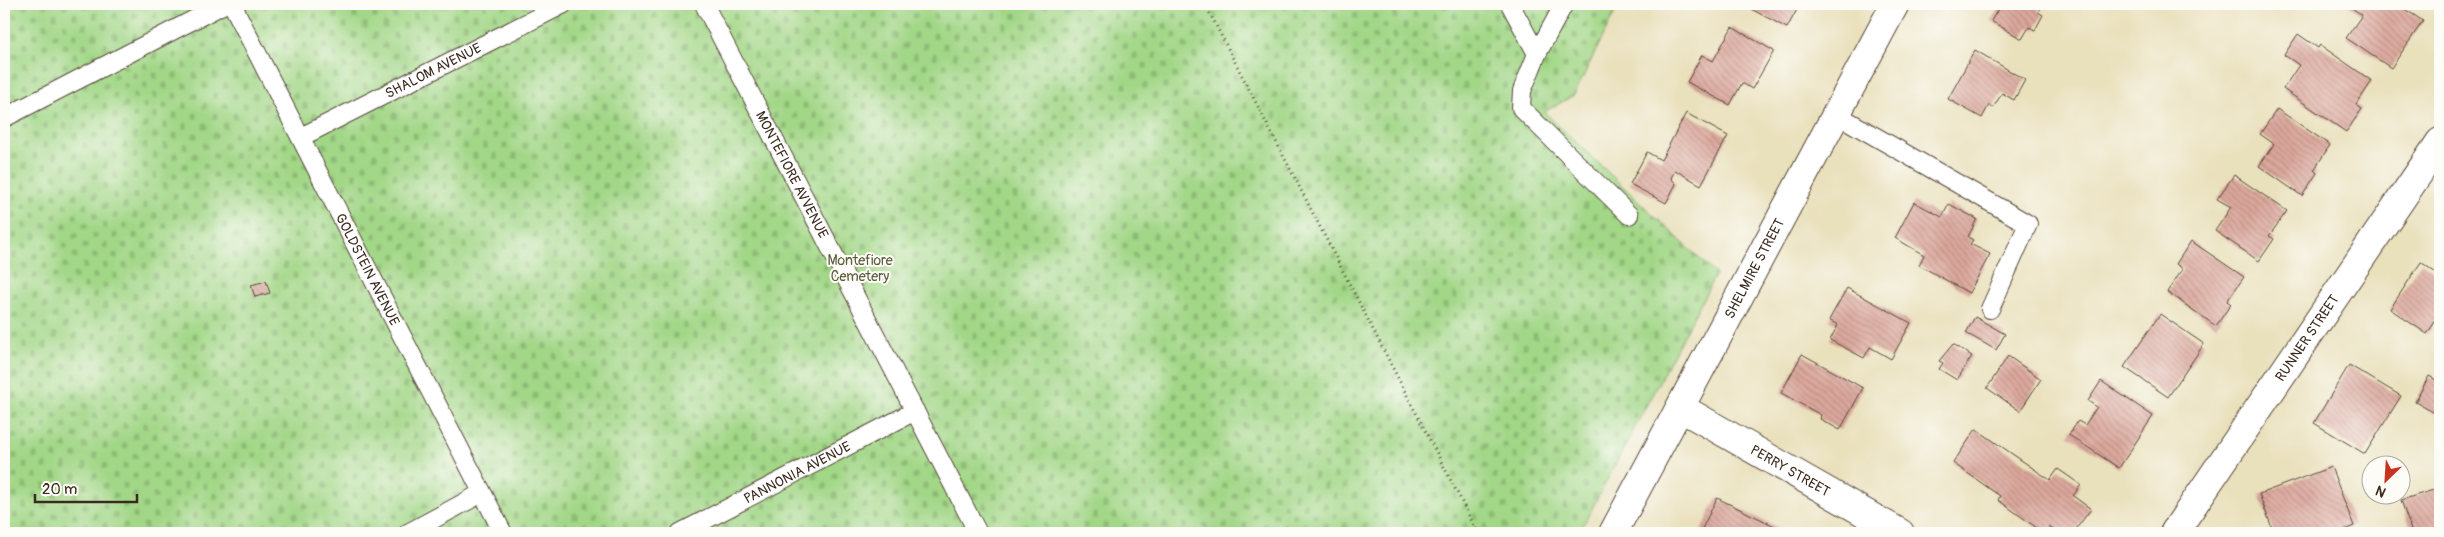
<svg xmlns="http://www.w3.org/2000/svg" width="2444" height="537" font-family="Pangolin,sans-serif">
<style>
.cemetery{fill:url(#cemetery-stones);stroke:#6e8052}
.building{fill:url(#building-back-hatch)}
.lines{fill:none;stroke-linecap:round;stroke-linejoin:round}
.lane-casing{stroke:#554536;stroke-width:20}
.street-casing{stroke:#554536;stroke-width:30}
.path{stroke:#554536;stroke-width:3;stroke-dasharray:1 4;stroke-linecap:butt}
.lane{stroke:#fff;stroke-width:18}
.street{stroke:#fff;stroke-width:28}
.labels{text-anchor:middle;stroke-width:4;stroke-linejoin:round;paint-order:stroke}
.street-label{font-size:14px;fill:#3b2a1e;stroke:#fdfcf7}
.park-label{font-size:14px;fill:#5a5e3e;stroke:#fdfcf7}
</style>
<defs>
<pattern id="cemetery-stones" width="16" height="16" patternUnits="userSpaceOnUse" patternTransform="scale(1.25)"><rect width="16" height="16" fill="#a2d787"/><path d="M2 7V4a2 2 0 0 1 4 0v3zM10 15v-3a2 2 0 0 1 4 0v3z" fill="#8cb974"/></pattern>
<pattern id="building-back-hatch" width="6" height="6" patternUnits="userSpaceOnUse" patternTransform="scale(1.25)"><rect width="6" height="6" fill="#dca89d"/><path d="M-1 5l2 2M0 0l6 6M5-1l2 2" fill="none" stroke="#b4897f"/></pattern>
</defs>
<rect width="100%" height="100%" fill="#fdfcf7"/>
<filter id="ink" filterUnits="userSpaceOnUse"><feTurbulence type="fractalNoise" baseFrequency=".02" numOctaves="2"/><feDisplacementMap in="SourceGraphic" scale="10" xChannelSelector="R" yChannelSelector="G"/><feConvolveMatrix kernelMatrix="1 2 1 2 8 2 1 2 1" color-interpolation-filters="sRGB"/></filter>
<filter id="wash" filterUnits="userSpaceOnUse"><feTurbulence type="fractalNoise" baseFrequency=".0096" numOctaves="4" result="noise"/><feDisplacementMap in="SourceGraphic" scale="20" xChannelSelector="R" yChannelSelector="G"/><feGaussianBlur stdDeviation="1.12" result="paint"/><feColorMatrix in="noise" values="0 0 0 0 0 0 0 0 0 0 0 0 0 0 0 0 0 1.4 0 .05"/><feComposite in="paint" operator="in"/></filter>
<g filter="url(#wash)">
<rect width="100%" height="100%" fill="#e9e0bc"/>
<!-- cemetery -->
<path class="cemetery" d="M 4,4 L 1619,4 L 1574,95 L 1544,112 L 1716,274 L 1579,533 L 4,533 Z"/>
<g id="blocks">
<!-- building -->
<path class="building" d="M 1754,4 L 1800,4 L 1787,28 L 1751,9 Z
M 2001,4 L 2043,4 L 2038,12 L 2043,15 L 2035,30 L 2029,27 L 2022,39 L 1991,21 Z
M 2346,4 L 2397,4 L 2423,21 L 2391,68 L 2346,38 L 2362,15 Z
M 1732,27 L 1774,51 L 1752,89 L 1742,83 L 1730,105 L 1687,82 L 1702,55 L 1713,61 Z
M 2298,34 L 2318,48 L 2320,45 L 2372,81 L 2356,105 L 2362,109 L 2346,132 L 2283,89 L 2299,65 L 2284,55 Z
M 1975,50 L 2025,80 L 2014,100 L 2002,93 L 1993,108 L 1989,105 L 1982,118 L 1948,99 Z
M 2277,109 L 2330,145 L 2314,170 L 2317,173 L 2302,196 L 2259,166 L 2274,144 L 2260,134 Z
M 1686,113 L 1728,136 L 1701,185 L 1675,170 L 1671,178 L 1676,184 L 1666,203 L 1630,184 L 1647,152 L 1661,160 Z
M 2234,175 L 2287,211 L 2269,236 L 2274,239 L 2259,261 L 2215,231 L 2231,207 L 2217,199 Z
M 1914,202 L 1942,217 L 1949,204 L 1977,219 L 1968,237 L 1973,240 L 1970,244 L 1990,254 L 1969,293 L 1919,265 L 1924,255 L 1895,238 Z
M 2191,241 L 2244,277 L 2227,301 L 2231,304 L 2216,326 L 2167,292 L 2183,269 L 2176,264 Z
M 2421,262 L 2440,276 L 2440,314 L 2427,334 L 2390,309 Z
M 266,281 L 270,293 L 255,297 L 251,285 Z
M 1847,288 L 1911,323 L 1891,359 L 1870,347 L 1864,358 L 1830,340 L 1838,325 L 1829,320 Z
M 2160,314 L 2204,344 L 2168,397 L 2124,367 Z
M 1975,317 L 2005,334 L 1996,350 L 1966,333 Z
M 1953,344 L 1972,356 L 1957,380 L 1939,369 L 1943,363 L 1939,361 Z
M 1802,354 L 1863,388 L 1840,430 L 1820,419 L 1821,415 L 1781,393 Z
M 2008,356 L 2041,379 L 2020,411 L 1987,388 Z
M 2349,365 L 2401,396 L 2365,454 L 2314,423 Z
M 2429,376 L 2440,382 L 2440,416 L 2415,402 Z
M 2101,381 L 2153,416 L 2119,468 L 2069,435 L 2078,421 L 2085,425 L 2097,407 L 2088,401 Z
M 1976,429 L 2050,480 L 2058,469 L 2081,485 L 2073,496 L 2091,509 L 2073,533 L 2058,533 L 2049,527 L 2044,533 L 1998,500 L 2000,496 L 1953,463 Z
M 2331,467 L 2354,526 L 2337,533 L 2274,533 L 2259,494 Z
M 2440,488 L 2440,533 L 2412,533 L 2401,500 Z
M 1717,498 L 1789,533 L 1700,533 Z"/>
</g>
</g>
<g filter="url(#ink)">
<use href="#blocks" fill-opacity="0" stroke="#554536" stroke-width="1"/>
<g class="lines">
<!-- lane casing -->
<g class="lane-casing">
<g id="lane">
<path id="s1" d="M 232,4 L 503,533"/>
<path id="s2" d="M 704,4 L 978,533"/>
<path d="M 1510,4 L 1537,54 L 1564,4"/>
<path d="M 1537,54 L 1522,91 L 1521,108 L 1629,215"/>
<path d="M 1836,114 L 2028,224 L 1990,309"/>
<path d="M 4,118 L 224,4"/>
<path id="s3" d="M 301,137 L 564,4"/>
<path d="M 408,533 L 482,493"/>
<path id="s4" d="M 680,533 L 915,411"/>
</g>
</g>
<!-- street casing -->
<g class="street-casing">
<g id="street">
<path id="s5" d="M 1681,408 L 1900,533"/>
<path id="s6" d="M 1613,533 L 1895,4"/>
<path id="s7" d="M 2174,533 L 2440,142"/>
</g>
</g>
<!-- path -->
<path class="path" d="M 1205,4 L 1478,533"/>
<!-- lane -->
<use href="#lane" class="lane"/>
<!-- street -->
<use href="#street" class="street"/>
</g>
</g>
<g class="labels">
<!-- street labels -->
<g class="street-label">
<text dy="5" stroke="none"><textPath href="#s3" startOffset="148">SHALOM AVENUE</textPath></text>
<text dy="5" stroke="none"><textPath href="#s2" startOffset="192">MONTEFIORE AVVENUE</textPath></text>
<text dy="5" stroke="none"><textPath href="#s1" startOffset="298">GOLDSTEIN AVENUE</textPath></text>
<text dy="5" stroke="none"><textPath href="#s6" startOffset="300">SHELMIRE STREET</textPath></text>
<text dy="5" stroke="none"><textPath href="#s7" startOffset="236">RUNNER STREET</textPath></text>
<text dy="5" stroke="none"><textPath href="#s5" startOffset="126">PERRY STREET</textPath></text>
<text dy="5" stroke="none"><textPath href="#s4" startOffset="132">PANNONIA AVENUE</textPath></text>
</g>
<!-- park labels -->
<g class="park-label">
<text x="860" y="265">Montefiore<tspan x="860" dy="16">Cemetery</tspan></text>
</g>
</g>
<!-- margin -->
<rect width="2444" height="537" fill="none" stroke="#fdfcf7" stroke-width="20"/>
<!-- north arrow -->
<g transform="translate(2386 480) rotate(205)"><circle r="24" fill="#fdfcf7" stroke="#afa8a0"/>
<path d="M0-4L9 19L0 12L-9 19Z" fill="#c8321e"/>
<text y="-8" font-size="14" font-weight="bold" text-anchor="middle" fill="#3b2a1e">N</text>
</g>
<!-- scale -->
<path d="M35 494v8h102v-8" fill="none" stroke="#3b2a1e" stroke-width="2.5"/>
<text x="42" y="494" font-size="15" fill="#3b2a1e" stroke="#fdfcf7" stroke-width="4" paint-order="stroke">20 m</text>
</svg>
